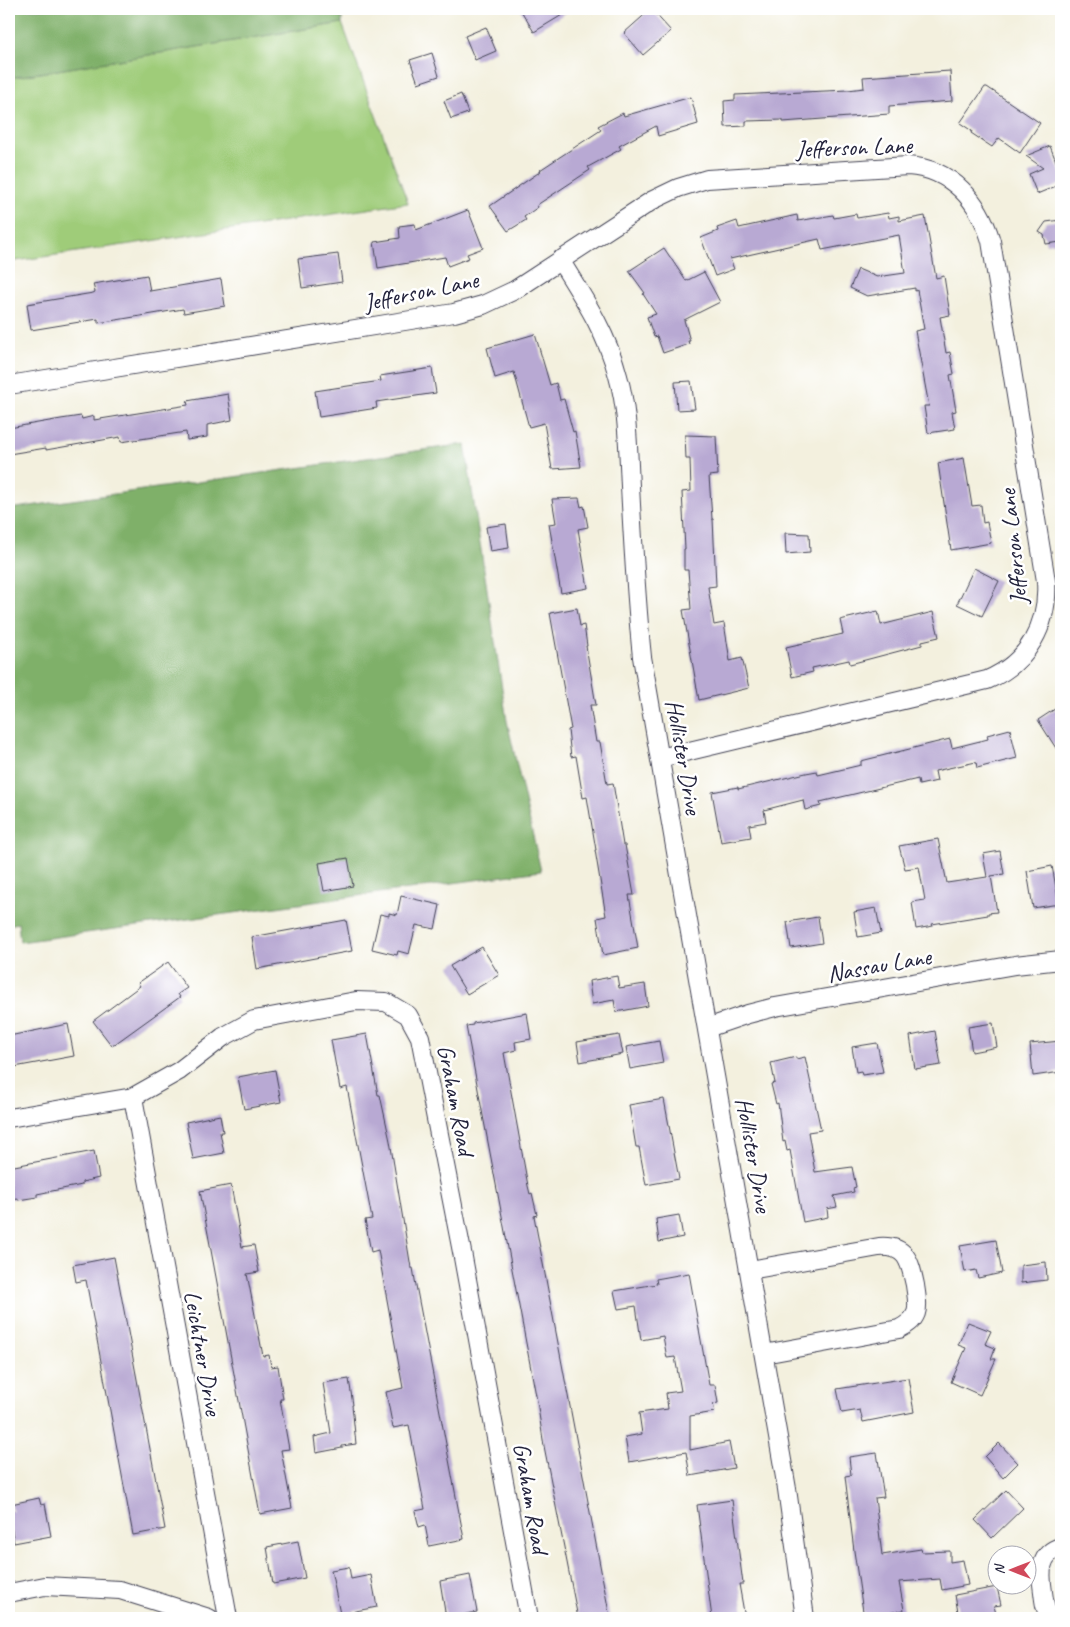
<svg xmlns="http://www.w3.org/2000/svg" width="1070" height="1627" font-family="Caveat,sans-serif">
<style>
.green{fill:#9fcc79;stroke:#60775a}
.forest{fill:#7fb069;stroke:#506952}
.building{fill:#b8a9d3}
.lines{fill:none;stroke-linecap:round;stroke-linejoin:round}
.street-casing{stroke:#414153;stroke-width:20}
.street{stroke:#fff;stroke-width:18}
.labels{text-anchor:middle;stroke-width:5;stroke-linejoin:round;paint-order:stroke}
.street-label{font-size:24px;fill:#22223b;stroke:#fff}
</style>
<rect width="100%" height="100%" fill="#fff"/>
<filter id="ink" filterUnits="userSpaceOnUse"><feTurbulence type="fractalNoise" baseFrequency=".02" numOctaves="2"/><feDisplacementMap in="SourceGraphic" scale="10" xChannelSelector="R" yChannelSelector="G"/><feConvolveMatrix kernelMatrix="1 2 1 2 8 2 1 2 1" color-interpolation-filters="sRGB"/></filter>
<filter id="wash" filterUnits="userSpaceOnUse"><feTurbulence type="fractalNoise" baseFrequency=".0096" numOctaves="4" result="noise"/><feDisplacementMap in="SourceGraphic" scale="20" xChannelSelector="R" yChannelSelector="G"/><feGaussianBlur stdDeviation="1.12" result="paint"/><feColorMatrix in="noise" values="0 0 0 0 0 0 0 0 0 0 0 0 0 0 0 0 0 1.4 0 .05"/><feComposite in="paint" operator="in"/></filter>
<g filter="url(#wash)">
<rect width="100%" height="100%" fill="#f3f0de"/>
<!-- green -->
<path class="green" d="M 342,23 L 408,203 L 9,262 L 9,78 Z"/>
<!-- forest -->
<path class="forest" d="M 9,9 L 342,9 L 342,23 L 9,78 Z
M 465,444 L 507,721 L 541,871 L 20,942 L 18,923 L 9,925 L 9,509 Z"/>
<g id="blocks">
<!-- building -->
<path class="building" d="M 520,9 L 572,9 L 534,32 Z
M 651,9 L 671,31 L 643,55 L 624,33 Z
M 486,27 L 496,51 L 475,60 L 465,36 Z
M 432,53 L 439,76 L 418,83 L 410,60 Z
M 950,71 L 952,101 L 889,106 L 889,114 L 783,122 L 783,120 L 746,121 L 746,126 L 725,127 L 724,101 L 735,100 L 735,95 L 848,90 L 864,88 L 863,77 Z
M 985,87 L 987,87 L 1040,123 L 1020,153 L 999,138 L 992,147 L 971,133 L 972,131 L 960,123 Z
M 461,94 L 468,113 L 451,119 L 444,101 Z
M 691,97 L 698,124 L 658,136 L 656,126 L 619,146 L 621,149 L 588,167 L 590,170 L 537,205 L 538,207 L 524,217 L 526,220 L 508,231 L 490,206 L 541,171 L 540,170 L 601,130 L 598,126 L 623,113 L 624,116 Z
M 1050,146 L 1061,174 L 1061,184 L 1037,194 L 1029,174 L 1043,168 L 1026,156 Z
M 468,210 L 483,248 L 467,254 L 469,258 L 448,266 L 445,257 L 378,268 L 374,242 L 400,238 L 399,226 L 415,224 L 416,230 Z
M 888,213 L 889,218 L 899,216 L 899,221 L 925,216 L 936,278 L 944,276 L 950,315 L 940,317 L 946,353 L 950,352 L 954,374 L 950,375 L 956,411 L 952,412 L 955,429 L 928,433 L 924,406 L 929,406 L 915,331 L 924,329 L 917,290 L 915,291 L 915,288 L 867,296 L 850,288 L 858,269 L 877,277 L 905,273 L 899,235 L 822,250 L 819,239 L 730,259 L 734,269 L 715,276 L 701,238 L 718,231 L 717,228 L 737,221 L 739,228 L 797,215 L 798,221 L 833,215 L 834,218 L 856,214 L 857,218 Z
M 1061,220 L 1061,242 L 1046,244 L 1044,235 L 1039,232 L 1046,222 Z
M 664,248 L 686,281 L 704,272 L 720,302 L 684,320 L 690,341 L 688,341 L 689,344 L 663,353 L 657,336 L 654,337 L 647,317 L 656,314 L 643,294 L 645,293 L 629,271 Z
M 338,254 L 342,282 L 302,288 L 298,259 Z
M 147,275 L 150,291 L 221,279 L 225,306 L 184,313 L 183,309 L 98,323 L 98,319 L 31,330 L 27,304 L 93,293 L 95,292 L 93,284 Z
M 535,334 L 550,385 L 556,383 L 560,400 L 564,399 L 573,432 L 575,431 L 581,467 L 552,469 L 544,423 L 529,427 L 514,372 L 495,378 L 487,348 Z
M 432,368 L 436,393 L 376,402 L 377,408 L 319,417 L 315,391 L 381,381 L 380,376 Z
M 691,381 L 695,409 L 677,410 L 675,382 Z
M 228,394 L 232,420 L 207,425 L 207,437 L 187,440 L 186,432 L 121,442 L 120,437 L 46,450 L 46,448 L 9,454 L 9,428 L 61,419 L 81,416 L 82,419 L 94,416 L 94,420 L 188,405 L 187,401 Z
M 685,435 L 716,436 L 718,475 L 709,476 L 712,519 L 713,519 L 716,586 L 708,587 L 714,625 L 724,623 L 730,661 L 742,658 L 749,688 L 699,700 L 683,610 L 691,609 L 688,570 L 684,570 L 684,549 L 685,549 L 682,492 L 691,491 L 690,459 L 686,459 Z
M 964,458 L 972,506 L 981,505 L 983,523 L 987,522 L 991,543 L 951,550 L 938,463 Z
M 579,498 L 581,507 L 584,506 L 588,527 L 578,529 L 588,588 L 561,593 L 549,524 L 556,523 L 552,499 Z
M 506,524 L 509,548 L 490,551 L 486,527 Z
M 785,533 L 809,534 L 810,552 L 786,554 Z
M 974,568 L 999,581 L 982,616 L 957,604 Z
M 577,608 L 580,626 L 584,625 L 587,646 L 586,646 L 596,705 L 590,705 L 596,742 L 600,742 L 607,784 L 613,783 L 623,845 L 625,845 L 634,895 L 629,895 L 638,948 L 603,955 L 597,918 L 606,916 L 595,850 L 596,850 L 587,797 L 583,798 L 576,756 L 571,757 L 568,730 L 571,729 L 550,613 Z
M 878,611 L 881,625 L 933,612 L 939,637 L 922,641 L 922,645 L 850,664 L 849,660 L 812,668 L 813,672 L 792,677 L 786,647 L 843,634 L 840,620 Z
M 1061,705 L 1061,756 L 1038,720 Z
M 1010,729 L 1017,758 L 977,768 L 976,762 L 935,771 L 937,781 L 919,785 L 918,779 L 820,802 L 821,806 L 805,810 L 803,800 L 764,810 L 766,822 L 749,825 L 751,837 L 721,842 L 712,792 L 738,787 L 738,789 L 806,773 L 817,771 L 818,775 L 861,765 L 861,761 L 950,739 L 952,748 L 988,739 L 987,735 Z
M 938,839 L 947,883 L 987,877 L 983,854 L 1000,851 L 1004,874 L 991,876 L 997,912 L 988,913 L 988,915 L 932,924 L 933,926 L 916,929 L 912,902 L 925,900 L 919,867 L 905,869 L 899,846 Z
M 348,858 L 353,886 L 324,891 L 319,863 Z
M 1052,866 L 1059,904 L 1033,908 L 1027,871 Z
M 401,896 L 440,905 L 435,929 L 416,925 L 409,954 L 398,951 L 397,955 L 372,949 L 380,914 L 389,916 L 389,913 L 397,915 Z
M 876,908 L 881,933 L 858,937 L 854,912 Z
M 818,917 L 822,943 L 791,948 L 787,922 Z
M 346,920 L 352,951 L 257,969 L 252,937 Z
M 482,947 L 499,975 L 467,994 L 450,966 Z
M 168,962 L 187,988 L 178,994 L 180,997 L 112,1046 L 93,1021 L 140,986 L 138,983 Z
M 617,976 L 619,988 L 645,984 L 648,1006 L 616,1012 L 614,1000 L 592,1004 L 589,981 Z
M 527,1013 L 531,1039 L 515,1042 L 516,1050 L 504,1053 L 528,1186 L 530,1194 L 532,1193 L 537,1215 L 534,1216 L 610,1618 L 578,1618 L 544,1446 L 537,1401 L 466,1026 L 473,1025 L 473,1023 Z
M 993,1023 L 997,1047 L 972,1052 L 968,1027 Z
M 68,1024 L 74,1056 L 9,1068 L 9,1036 Z
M 935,1031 L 941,1065 L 915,1069 L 910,1036 Z
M 367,1034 L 378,1095 L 380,1095 L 390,1141 L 411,1268 L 413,1268 L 415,1280 L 464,1539 L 429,1546 L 425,1525 L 419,1527 L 415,1511 L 425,1509 L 409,1425 L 393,1428 L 386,1392 L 403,1388 L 378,1250 L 371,1252 L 365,1220 L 372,1219 L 347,1087 L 340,1089 L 331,1040 Z
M 619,1035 L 623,1054 L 580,1062 L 577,1042 Z
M 659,1041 L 663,1063 L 630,1069 L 626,1047 Z
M 1061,1041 L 1061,1072 L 1033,1076 L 1030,1044 Z
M 877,1043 L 883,1072 L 862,1075 L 861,1071 L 856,1072 L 852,1047 Z
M 796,1057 L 796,1059 L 805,1057 L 821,1130 L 808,1132 L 815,1172 L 852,1167 L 856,1187 L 853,1188 L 854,1192 L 834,1196 L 837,1207 L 827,1209 L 828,1217 L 803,1222 L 790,1150 L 787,1151 L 785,1141 L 783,1142 L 778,1103 L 776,1104 L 771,1084 L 775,1083 L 771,1063 Z
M 275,1070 L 281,1102 L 244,1109 L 238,1077 Z
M 664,1099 L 679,1179 L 646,1185 L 639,1147 L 636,1147 L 629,1105 Z
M 220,1115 L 223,1132 L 220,1132 L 224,1153 L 193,1159 L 186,1122 Z
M 94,1151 L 99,1178 L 82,1182 L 82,1185 L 37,1194 L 37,1197 L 18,1200 L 18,1198 L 9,1199 L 9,1167 Z
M 231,1185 L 242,1247 L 254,1245 L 259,1272 L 247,1274 L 263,1356 L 269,1355 L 271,1367 L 278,1366 L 283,1399 L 280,1399 L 289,1449 L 281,1450 L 292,1508 L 260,1514 L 200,1191 Z
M 679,1215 L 683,1237 L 659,1242 L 656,1219 Z
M 996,1240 L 1002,1273 L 978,1278 L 976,1270 L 965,1272 L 960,1246 Z
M 114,1257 L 165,1529 L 133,1535 L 86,1280 L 76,1282 L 73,1265 Z
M 1046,1262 L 1047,1280 L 1021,1283 L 1021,1265 Z
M 689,1273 L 709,1385 L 715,1385 L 718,1403 L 713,1404 L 715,1412 L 690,1416 L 690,1450 L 729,1442 L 734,1468 L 690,1476 L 686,1452 L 629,1462 L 625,1437 L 642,1434 L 639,1413 L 668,1409 L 666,1393 L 681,1391 L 675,1357 L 667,1358 L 663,1336 L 641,1340 L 636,1306 L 618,1309 L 614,1291 L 657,1284 L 656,1279 Z
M 968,1322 L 991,1331 L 985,1344 L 995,1348 L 991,1359 L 996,1359 L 980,1395 L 951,1382 L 966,1348 L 958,1345 Z
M 908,1378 L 914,1412 L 863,1422 L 860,1410 L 842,1413 L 837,1389 Z
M 349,1379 L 353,1405 L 352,1405 L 356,1444 L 342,1446 L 342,1448 L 316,1453 L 314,1437 L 331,1433 L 323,1383 Z
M 999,1443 L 1018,1463 L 1003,1478 L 985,1457 Z
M 877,1453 L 884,1497 L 875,1498 L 882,1555 L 921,1549 L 922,1552 L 950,1551 L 950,1562 L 963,1560 L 968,1585 L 942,1590 L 940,1579 L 899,1582 L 904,1610 L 888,1613 L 888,1618 L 864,1618 L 854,1551 L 845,1476 L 851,1475 L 849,1457 Z
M 1006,1490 L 1023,1508 L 992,1538 L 975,1520 Z
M 39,1498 L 41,1505 L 45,1504 L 51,1536 L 14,1543 L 9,1513 L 9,1511 L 13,1511 L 11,1504 Z
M 732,1500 L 743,1584 L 739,1584 L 745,1618 L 712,1618 L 697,1505 Z
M 298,1541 L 305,1578 L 273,1584 L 267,1547 Z
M 349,1567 L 351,1579 L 371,1575 L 377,1607 L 340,1614 L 331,1570 Z
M 470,1575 L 477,1612 L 446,1618 L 440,1581 Z
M 997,1587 L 1001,1605 L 994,1606 L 997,1618 L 959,1618 L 955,1595 Z"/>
</g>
</g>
<g filter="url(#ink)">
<use href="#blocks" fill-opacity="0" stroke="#414153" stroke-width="1"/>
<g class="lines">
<!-- street casing -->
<g class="street-casing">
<path id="street" d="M 560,260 C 583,297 607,333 618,376 C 628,411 628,449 630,486 C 633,543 636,600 642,657 L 787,1489 L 805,1618
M 9,385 L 454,313 L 483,305 L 515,290 L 653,200 L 678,188 L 707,179 L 908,166 C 952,169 979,201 991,241 L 1046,581 C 1049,624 1028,663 987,680 L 660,758
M 707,1028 L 748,1014 L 775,1007 L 1015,965 L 1061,960
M 133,1097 L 228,1618
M 9,1118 L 133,1097 L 179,1071 L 223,1037 L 254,1020 L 356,1001 L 386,1002 L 408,1015 L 420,1037 L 462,1252 L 529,1618
M 750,1270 L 879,1247 C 907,1245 910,1262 915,1285 C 916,1294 919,1304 916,1313 C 913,1321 907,1325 899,1329 L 764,1354
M 9,1593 L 45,1586 L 120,1590 L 209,1618
M 1050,1618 C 1045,1610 1044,1601 1043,1592 C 1040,1573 1039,1553 1061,1547"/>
</g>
<!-- street -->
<use href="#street" class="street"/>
</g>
</g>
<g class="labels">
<!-- street labels -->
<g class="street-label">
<text transform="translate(854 147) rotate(-2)" y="8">Jefferson Lane</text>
<text transform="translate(421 291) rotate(-12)" y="8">Jefferson Lane</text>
<text transform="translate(1013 547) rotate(-96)" y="8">Jefferson Lane</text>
<text transform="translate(684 757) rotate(80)" y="8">Hollister Drive</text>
<text transform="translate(879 965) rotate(-10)" y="8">Nassau Lane</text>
<text transform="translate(456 1100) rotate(79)" y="8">Graham Road</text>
<text transform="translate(754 1155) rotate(80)" y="8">Hollister Drive</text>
<text transform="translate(203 1353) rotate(80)" y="8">Leichtner Drive</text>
<text transform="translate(531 1498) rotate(80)" y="8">Graham Road</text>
</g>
</g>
<!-- margin -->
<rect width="1070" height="1627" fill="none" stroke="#fff" stroke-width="30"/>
<!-- north arrow -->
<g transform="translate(1012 1570) rotate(270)"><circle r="24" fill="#ffffff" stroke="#a7a7b1"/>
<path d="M0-4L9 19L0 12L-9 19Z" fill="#d1495b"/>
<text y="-8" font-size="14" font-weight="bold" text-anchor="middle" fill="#22223b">N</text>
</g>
</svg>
